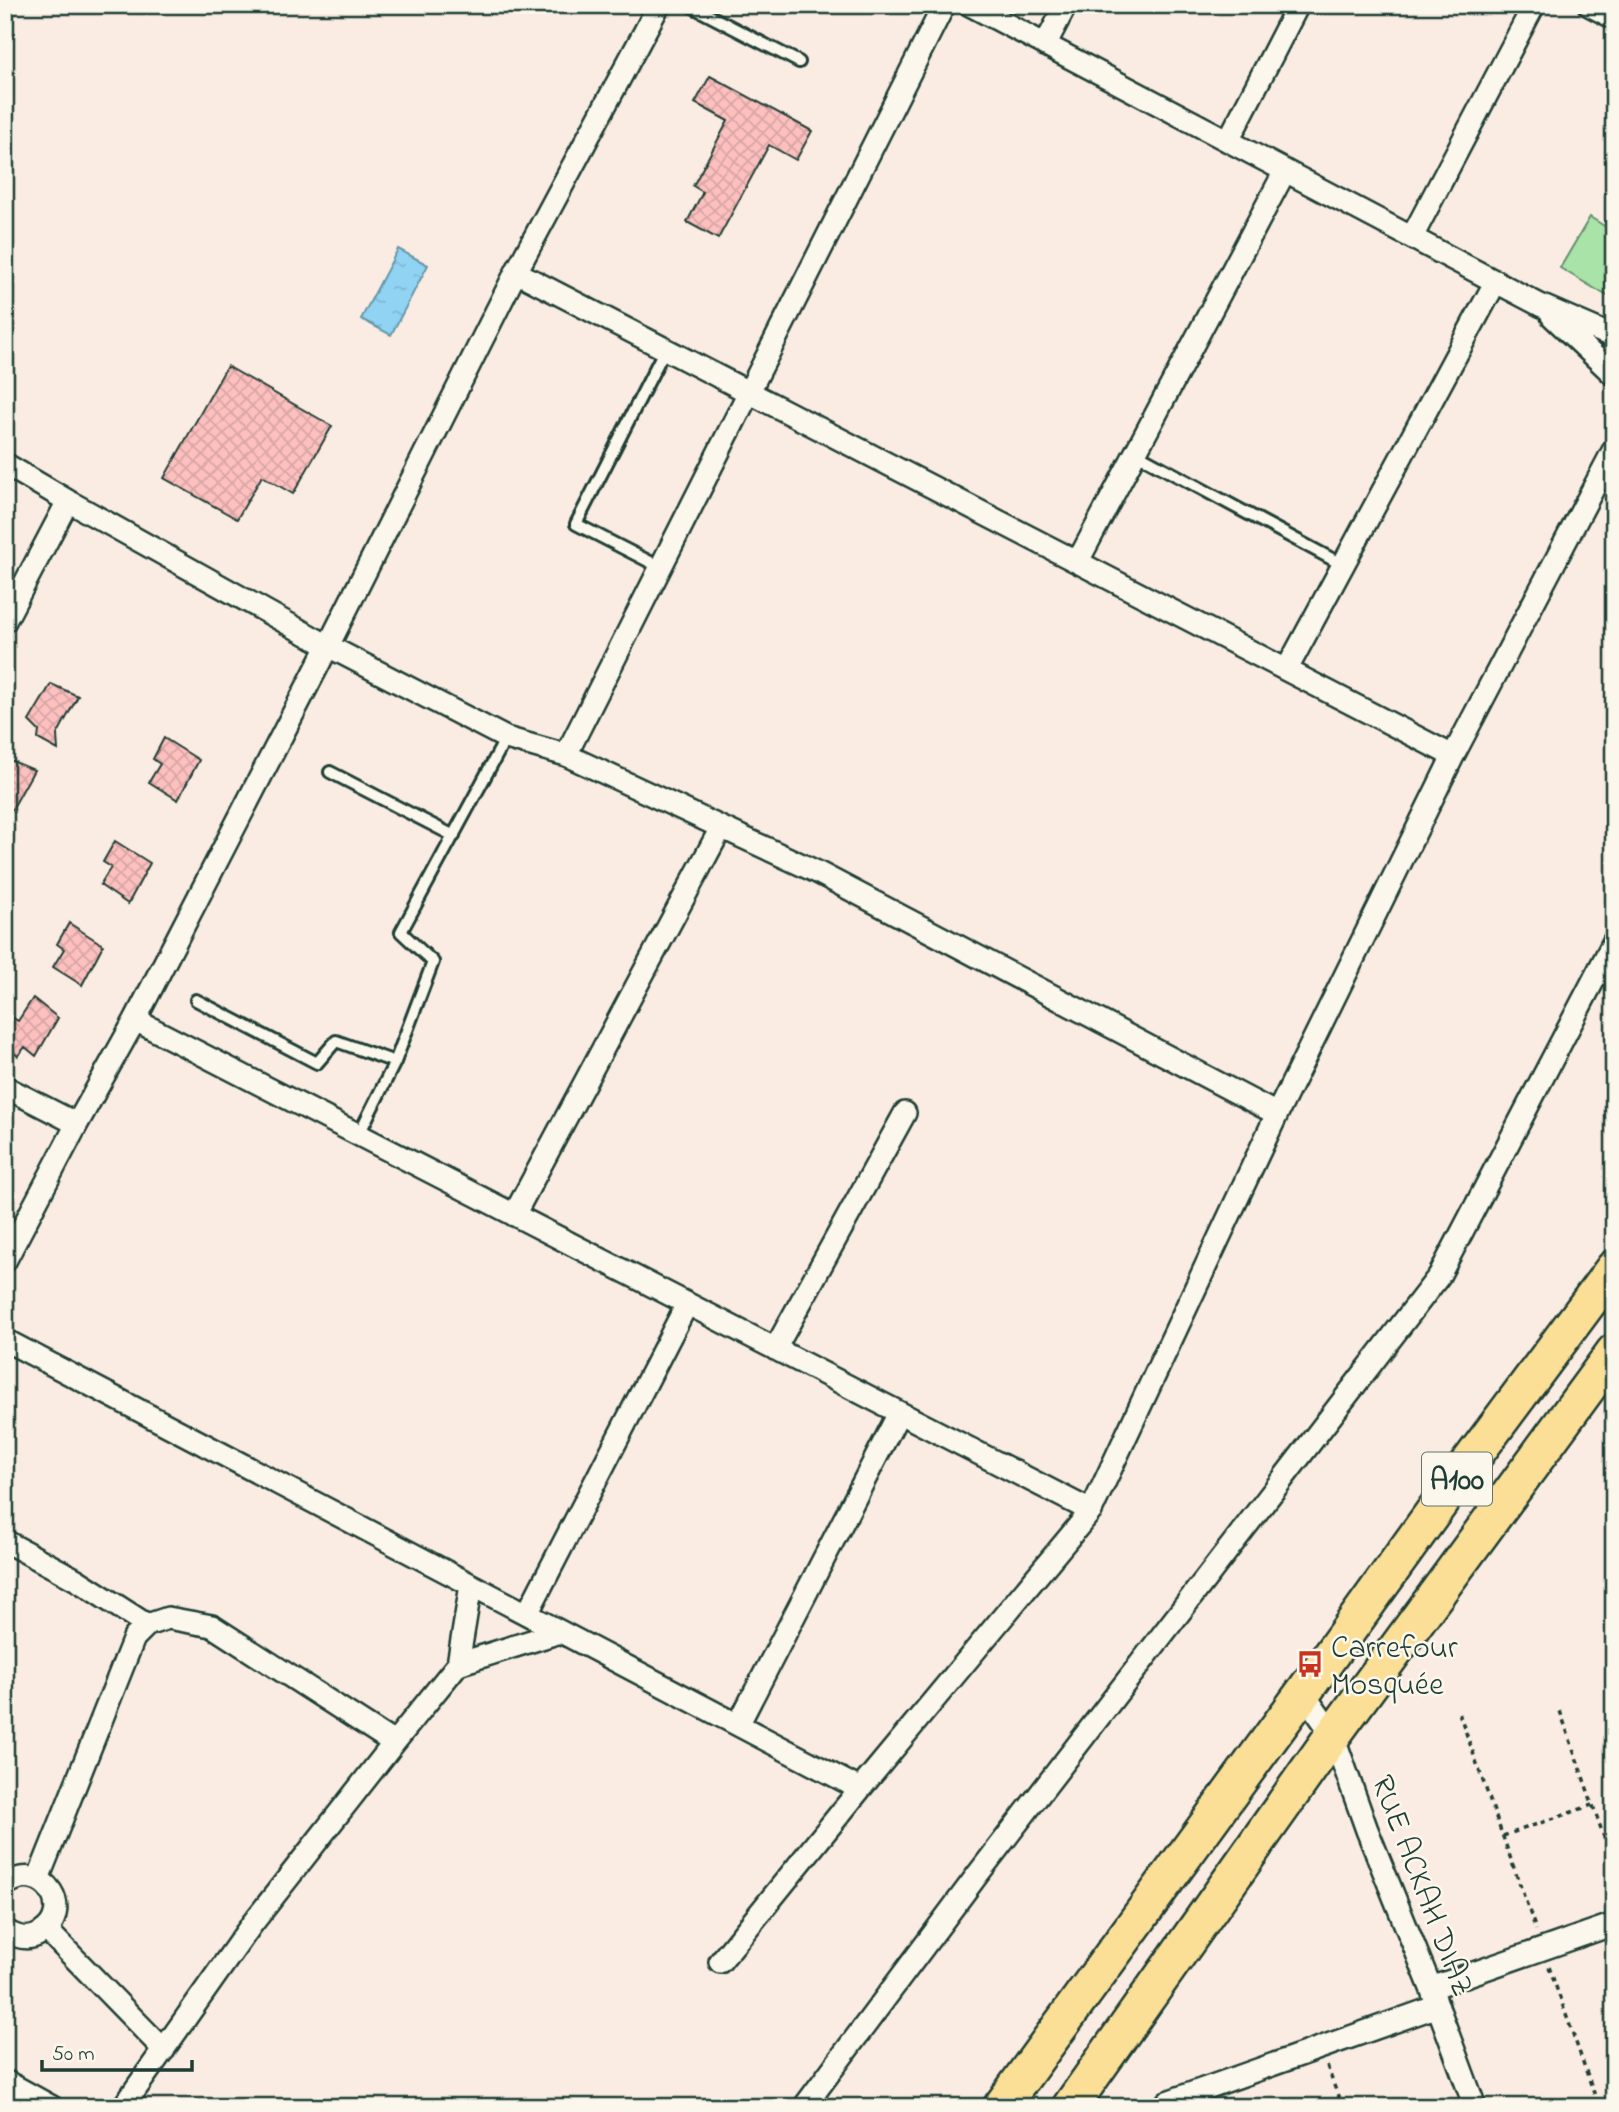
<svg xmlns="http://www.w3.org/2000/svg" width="1619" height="2112" viewBox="0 0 1619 2112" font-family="'Indie Flower',sans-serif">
<defs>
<pattern id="water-ripples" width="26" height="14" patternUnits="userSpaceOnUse" patternTransform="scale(1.75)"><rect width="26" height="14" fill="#91d3f3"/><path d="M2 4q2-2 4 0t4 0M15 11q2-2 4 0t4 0" fill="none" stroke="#7db6d1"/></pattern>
<pattern id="building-cross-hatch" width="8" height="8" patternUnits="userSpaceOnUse" patternTransform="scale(1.75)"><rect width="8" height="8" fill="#fdc0bf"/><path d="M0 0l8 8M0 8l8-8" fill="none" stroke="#d8a6a5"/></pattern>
</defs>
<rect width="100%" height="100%" fill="#fbece3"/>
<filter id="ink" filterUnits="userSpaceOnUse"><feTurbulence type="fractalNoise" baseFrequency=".0143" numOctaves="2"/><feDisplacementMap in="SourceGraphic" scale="14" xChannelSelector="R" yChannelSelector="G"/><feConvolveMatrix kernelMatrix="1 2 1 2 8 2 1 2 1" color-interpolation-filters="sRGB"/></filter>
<g filter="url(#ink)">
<path fill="#a9e3a8" stroke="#64906e" stroke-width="2" d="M1590,217L1614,232V300L1560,268Z"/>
<path fill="url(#water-ripples)" stroke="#6397a7" stroke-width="2" d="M398,249L428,265L391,335L361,319Z"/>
<path fill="url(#building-cross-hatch)" stroke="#1f3d34" stroke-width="2" d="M710,76L812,131L796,160L769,145L718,239L687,222L703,192L693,186L728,121L695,103Z
M227,366L332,426L293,494L262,476L237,519L164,478Z
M51,684L78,696L57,735L58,750L38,739L39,731L29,721Z
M164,738L199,760L178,800L149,782L160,764L153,759Z
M5,758L34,770L5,822Z
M115,841L150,863L128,904L100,885L111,867L103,862Z
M69,923L103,945L82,985L53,967L64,949L57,944Z
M33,998L58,1018L36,1056L25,1047L18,1056L5,1046V1027L10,1016L18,1021Z"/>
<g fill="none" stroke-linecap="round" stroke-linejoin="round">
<defs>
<path id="service" d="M689,5L799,62
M1135,453L1343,565
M660,567L576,524L665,349
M330,772L454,836
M196,1000L317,1063L336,1041L395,1062
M359,1134L395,1062L433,962L401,932L506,738"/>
<path id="minor" d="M970,5L1540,305L1614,337
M1589,5L1614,18
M1045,45L1066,5
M1228,141L1298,5
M1412,237L1534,5
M516,272L1453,756
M1552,316L1614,375
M5,464L68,501L328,646L506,738L566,755L817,872L1277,1114
M1078,561L1285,171
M5,621L68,501
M1287,669L1496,281
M566,755L944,5
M135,1020L1091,1511
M5,1087L77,1124
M514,1215L721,828
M5,1261L77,1124L135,1020L328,646L516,272L659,5
M5,1340L860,1789
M775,1349L905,1113
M5,1541L77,1580L147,1625
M527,1614L687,1304
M458,1664L560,1632
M1303,1693L1333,1735L1367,1830L1431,1988L1475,2107
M738,1725L899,1413
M38,1879L134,1638L147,1625L168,1618L212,1626L394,1743
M5,1885C45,1858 75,1912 41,1933C29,1941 17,1938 5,1930
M47,1930L164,2050
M720,1962L860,1789L1091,1511L1277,1114L1453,756L1614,449
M1431,1988L1614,1924
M5,2081L52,2107
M1167,2102L1438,2006
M123,2107L252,1924L394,1743L458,1664L471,1585
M804,2107L978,1874L1439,1276L1614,941"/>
<path id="trunk" d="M1001,2107L1303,1693L1460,1475L1614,1268
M1070,2107L1333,1735L1614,1352"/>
</defs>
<use href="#service" stroke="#1f3d34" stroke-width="16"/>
<use href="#minor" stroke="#1f3d34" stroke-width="26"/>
<use href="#trunk" stroke="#1f3d34" stroke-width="40"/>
<path stroke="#1f3d34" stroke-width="3.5" stroke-dasharray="5 5" stroke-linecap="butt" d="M1560,1711L1614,1866
M1459,1713L1536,1930
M1503,1836L1592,1805
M1549,1967L1599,2107
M1327,2066L1342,2107"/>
<use href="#service" stroke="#fbf7ec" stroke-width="10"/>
<use href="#minor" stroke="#fbf7ec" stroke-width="21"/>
<use href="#trunk" stroke="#fbdf96" stroke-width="35"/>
</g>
</g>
<defs>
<symbol id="bus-bare" viewBox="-9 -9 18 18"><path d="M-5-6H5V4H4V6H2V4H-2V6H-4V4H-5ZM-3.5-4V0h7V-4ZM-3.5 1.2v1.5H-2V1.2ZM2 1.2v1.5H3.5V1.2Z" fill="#c8321e" stroke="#fbf7ec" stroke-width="2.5" paint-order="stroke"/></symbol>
</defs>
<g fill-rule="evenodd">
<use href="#bus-bare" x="1291" y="1645" width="38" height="38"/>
</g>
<g text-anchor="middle" stroke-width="5" stroke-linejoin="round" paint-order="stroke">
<rect fill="#fbf7ec" stroke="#61756b" stroke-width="2" x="1422" y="1452.5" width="70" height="53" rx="5"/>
<g font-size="30" font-weight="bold" fill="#1f3d34">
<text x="1457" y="1489">A100</text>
</g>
<g font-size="32" fill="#1f3d34" stroke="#fbf7ec" text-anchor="start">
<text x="1331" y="1657">Carrefour<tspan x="1331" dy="37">Mosquée</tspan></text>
</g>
<g font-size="32" fill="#1f3d34" stroke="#fbf7ec">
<text transform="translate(1424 1885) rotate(69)" y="11">RUE ACKAH DIAZ</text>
</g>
</g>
<rect width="1619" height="2112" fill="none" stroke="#fbf7ec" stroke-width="28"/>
<rect x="14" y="14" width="1591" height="2084" fill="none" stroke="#1f3d34" stroke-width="2.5" filter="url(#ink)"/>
<path d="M42 2060v10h150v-10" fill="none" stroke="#1f3d34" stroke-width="3.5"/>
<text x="52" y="2060" font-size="21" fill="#1f3d34" stroke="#fbf7ec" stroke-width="5" paint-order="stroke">50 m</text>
</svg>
